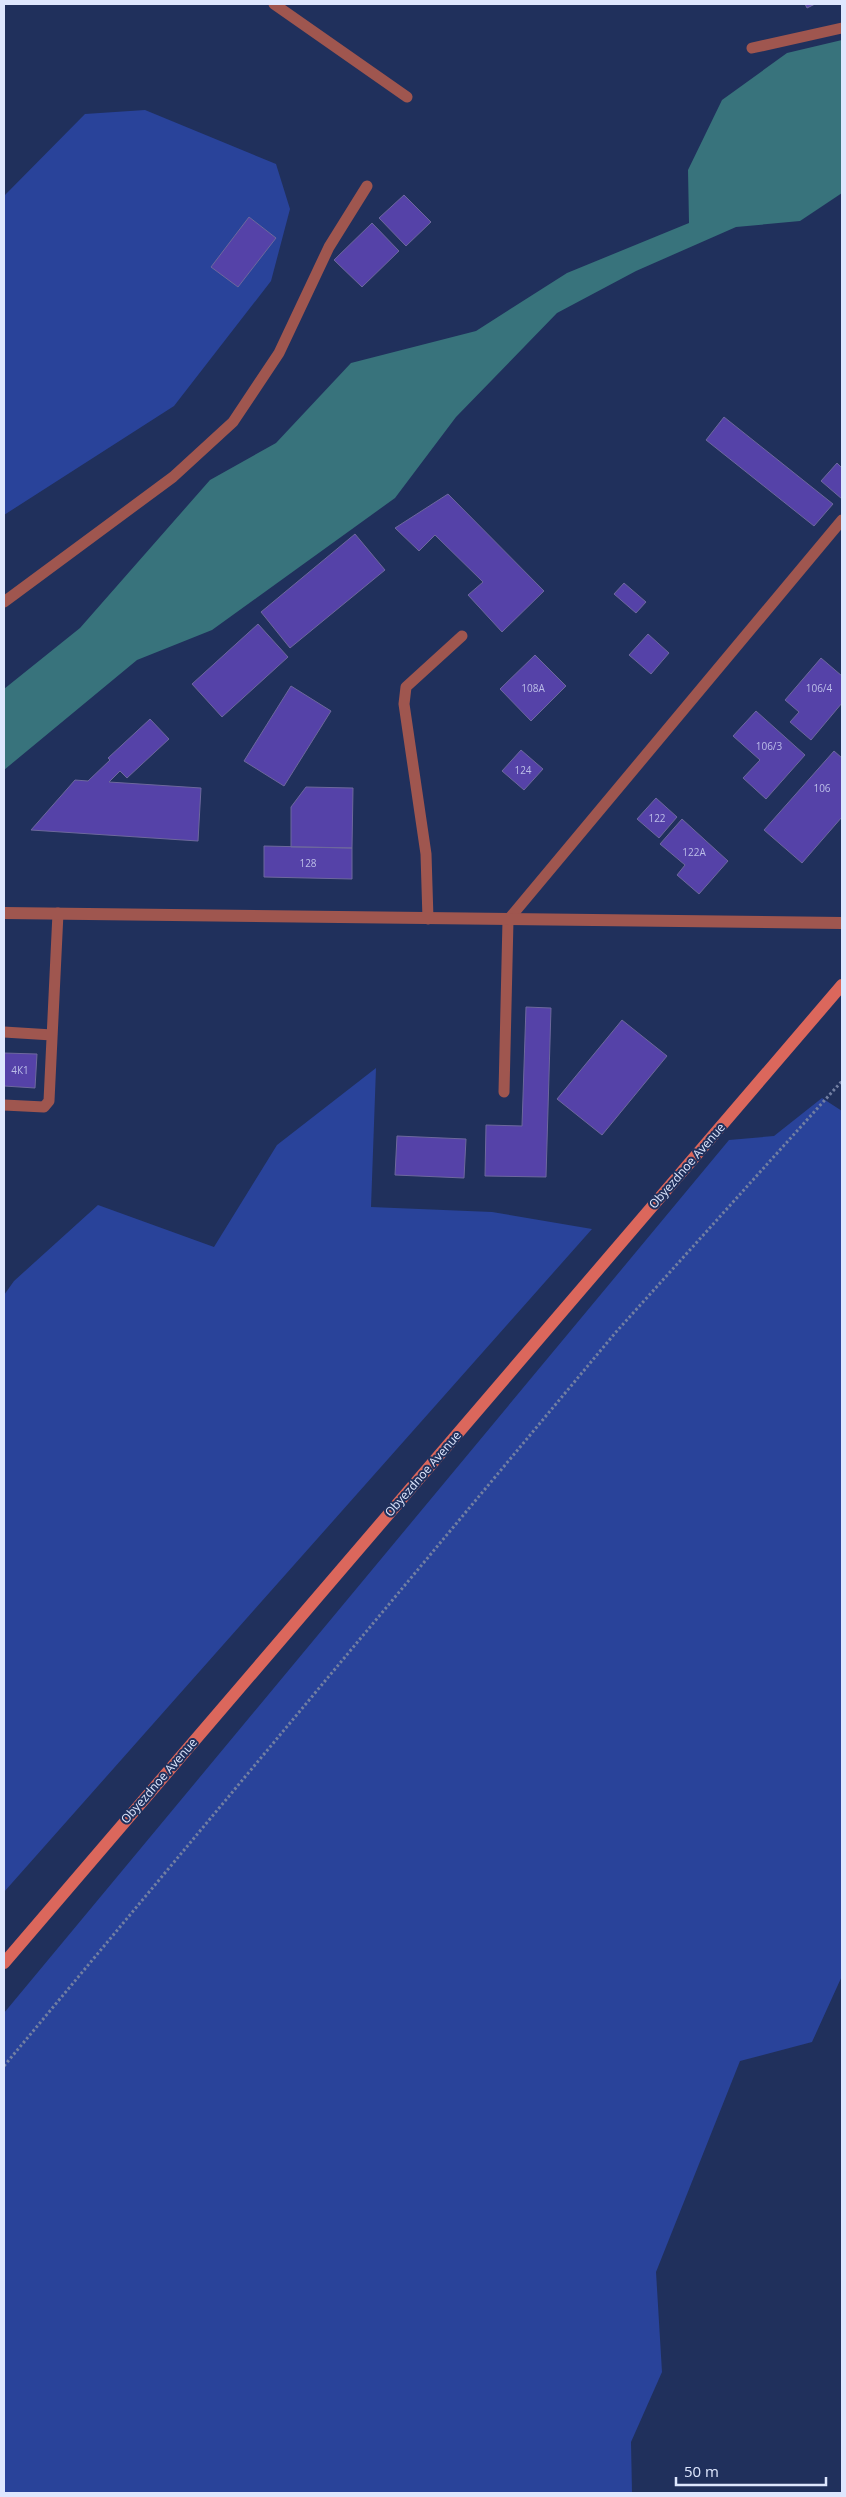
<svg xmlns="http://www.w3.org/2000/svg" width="846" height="2497" viewBox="0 0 846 2497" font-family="'Open Sans',sans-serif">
<rect width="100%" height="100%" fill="#20305c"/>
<path fill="#29439a" d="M145,110L276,164L290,209L271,281L174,406L4,515V196L85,114Z
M376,1068L371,1207L492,1212L592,1229L4,1892V1295L14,1281L98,1205L214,1247L277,1145Z
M822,1098L842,1111V1976L812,2042L740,2061L656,2272L662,2372L631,2442L632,2493H4V2013L729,1140L774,1136Z"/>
<path fill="#38737c" d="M842,40V193L800,221L736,227L636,271L557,313L456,417L395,498L212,630L137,660L4,770V689L80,628L210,480L276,443L351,363L476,331L567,273L689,223L688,170L722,100L787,53Z"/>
<path fill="#5542a8" stroke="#6d689d" d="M805,4H815L807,8Z
M404,195L431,222L406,246L379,218Z
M249,217L276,238L238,287L211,267Z
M372,223L399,251L362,287L334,260Z
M724,417L833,504L814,526L706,440Z
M837,463L842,468V499L821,481Z
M448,494L544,591L502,632L468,595L483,582L435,535L419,551L395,528Z
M355,534L385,570L290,648L261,612Z
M624,583L646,602L636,613L614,594Z
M258,624L288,657L222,717L192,684Z
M648,634L669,653L651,674L629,655Z
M535,655L566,686L531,721L500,689Z
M821,658L842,676V703L811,740L790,722L799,712L785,700Z
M291,686L331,711L284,786L244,761Z
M756,711L805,755L766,799L743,778L760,760L733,736Z
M150,719L169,739L127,778L120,771L109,782L201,788L198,841L31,830L75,780L88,781L110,760L108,758Z
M521,750L543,769L524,790L502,771Z
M834,751L842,758V817L802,863L764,830Z
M306,787L353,788L352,848L291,847V807Z
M656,798L677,817L659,838L637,819Z
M682,819L728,861L699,894L677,875L685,865L660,844Z
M264,846L352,848V879L264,877Z
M526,1007L551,1008L546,1177L485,1176L486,1125L522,1126Z
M622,1020L667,1056L602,1135L557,1099Z
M4,1053L37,1054L35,1088L4,1086Z
M397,1136L466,1139L464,1178L395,1175Z"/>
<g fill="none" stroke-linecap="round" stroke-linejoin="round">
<path stroke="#727fa2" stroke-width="3" stroke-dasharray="2.5 2.5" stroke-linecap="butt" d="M4,2066L616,1332L842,1081"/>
<path stroke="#9f564f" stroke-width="11" d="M274,4L407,97
M752,48L842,28
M4,602L173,477L233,422L279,353L329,247L367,186
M428,919L426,854L404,704L406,687L462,636
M4,1032L52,1035
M504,1092L508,920L842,520
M4,1105L44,1107L49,1101L58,913"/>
<path stroke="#9f564f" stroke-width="12" d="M4,913L842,923"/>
<path stroke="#db675c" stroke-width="12" d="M4,1963L842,985"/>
</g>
<g text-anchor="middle" stroke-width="4" stroke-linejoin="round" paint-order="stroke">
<g font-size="10" fill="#bcbee8">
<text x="533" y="692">108А</text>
<text x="819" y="692">106/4</text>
<text x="769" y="750">106/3</text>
<text x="523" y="774">124</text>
<text x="822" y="792">106</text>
<text x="657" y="822">122</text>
<text x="694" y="856">122А</text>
<text x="308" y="867">128</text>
<text x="20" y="1074">4К1</text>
</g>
<g font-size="12" fill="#dee7fe" stroke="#20305c">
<text transform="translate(687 1166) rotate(-49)" y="4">Obyezdnoe Avenue</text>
<text transform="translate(423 1474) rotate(-49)" y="4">Obyezdnoe Avenue</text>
<text transform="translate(159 1781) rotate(-49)" y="4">Obyezdnoe Avenue</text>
</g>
</g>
<rect width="846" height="2497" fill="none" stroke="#dee7fe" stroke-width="10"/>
<path d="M676 2477v8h150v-8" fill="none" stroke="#dee7fe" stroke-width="2.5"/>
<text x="684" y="2477" font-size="15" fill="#dee7fe" stroke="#20305c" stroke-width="4" paint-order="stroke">50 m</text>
</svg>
